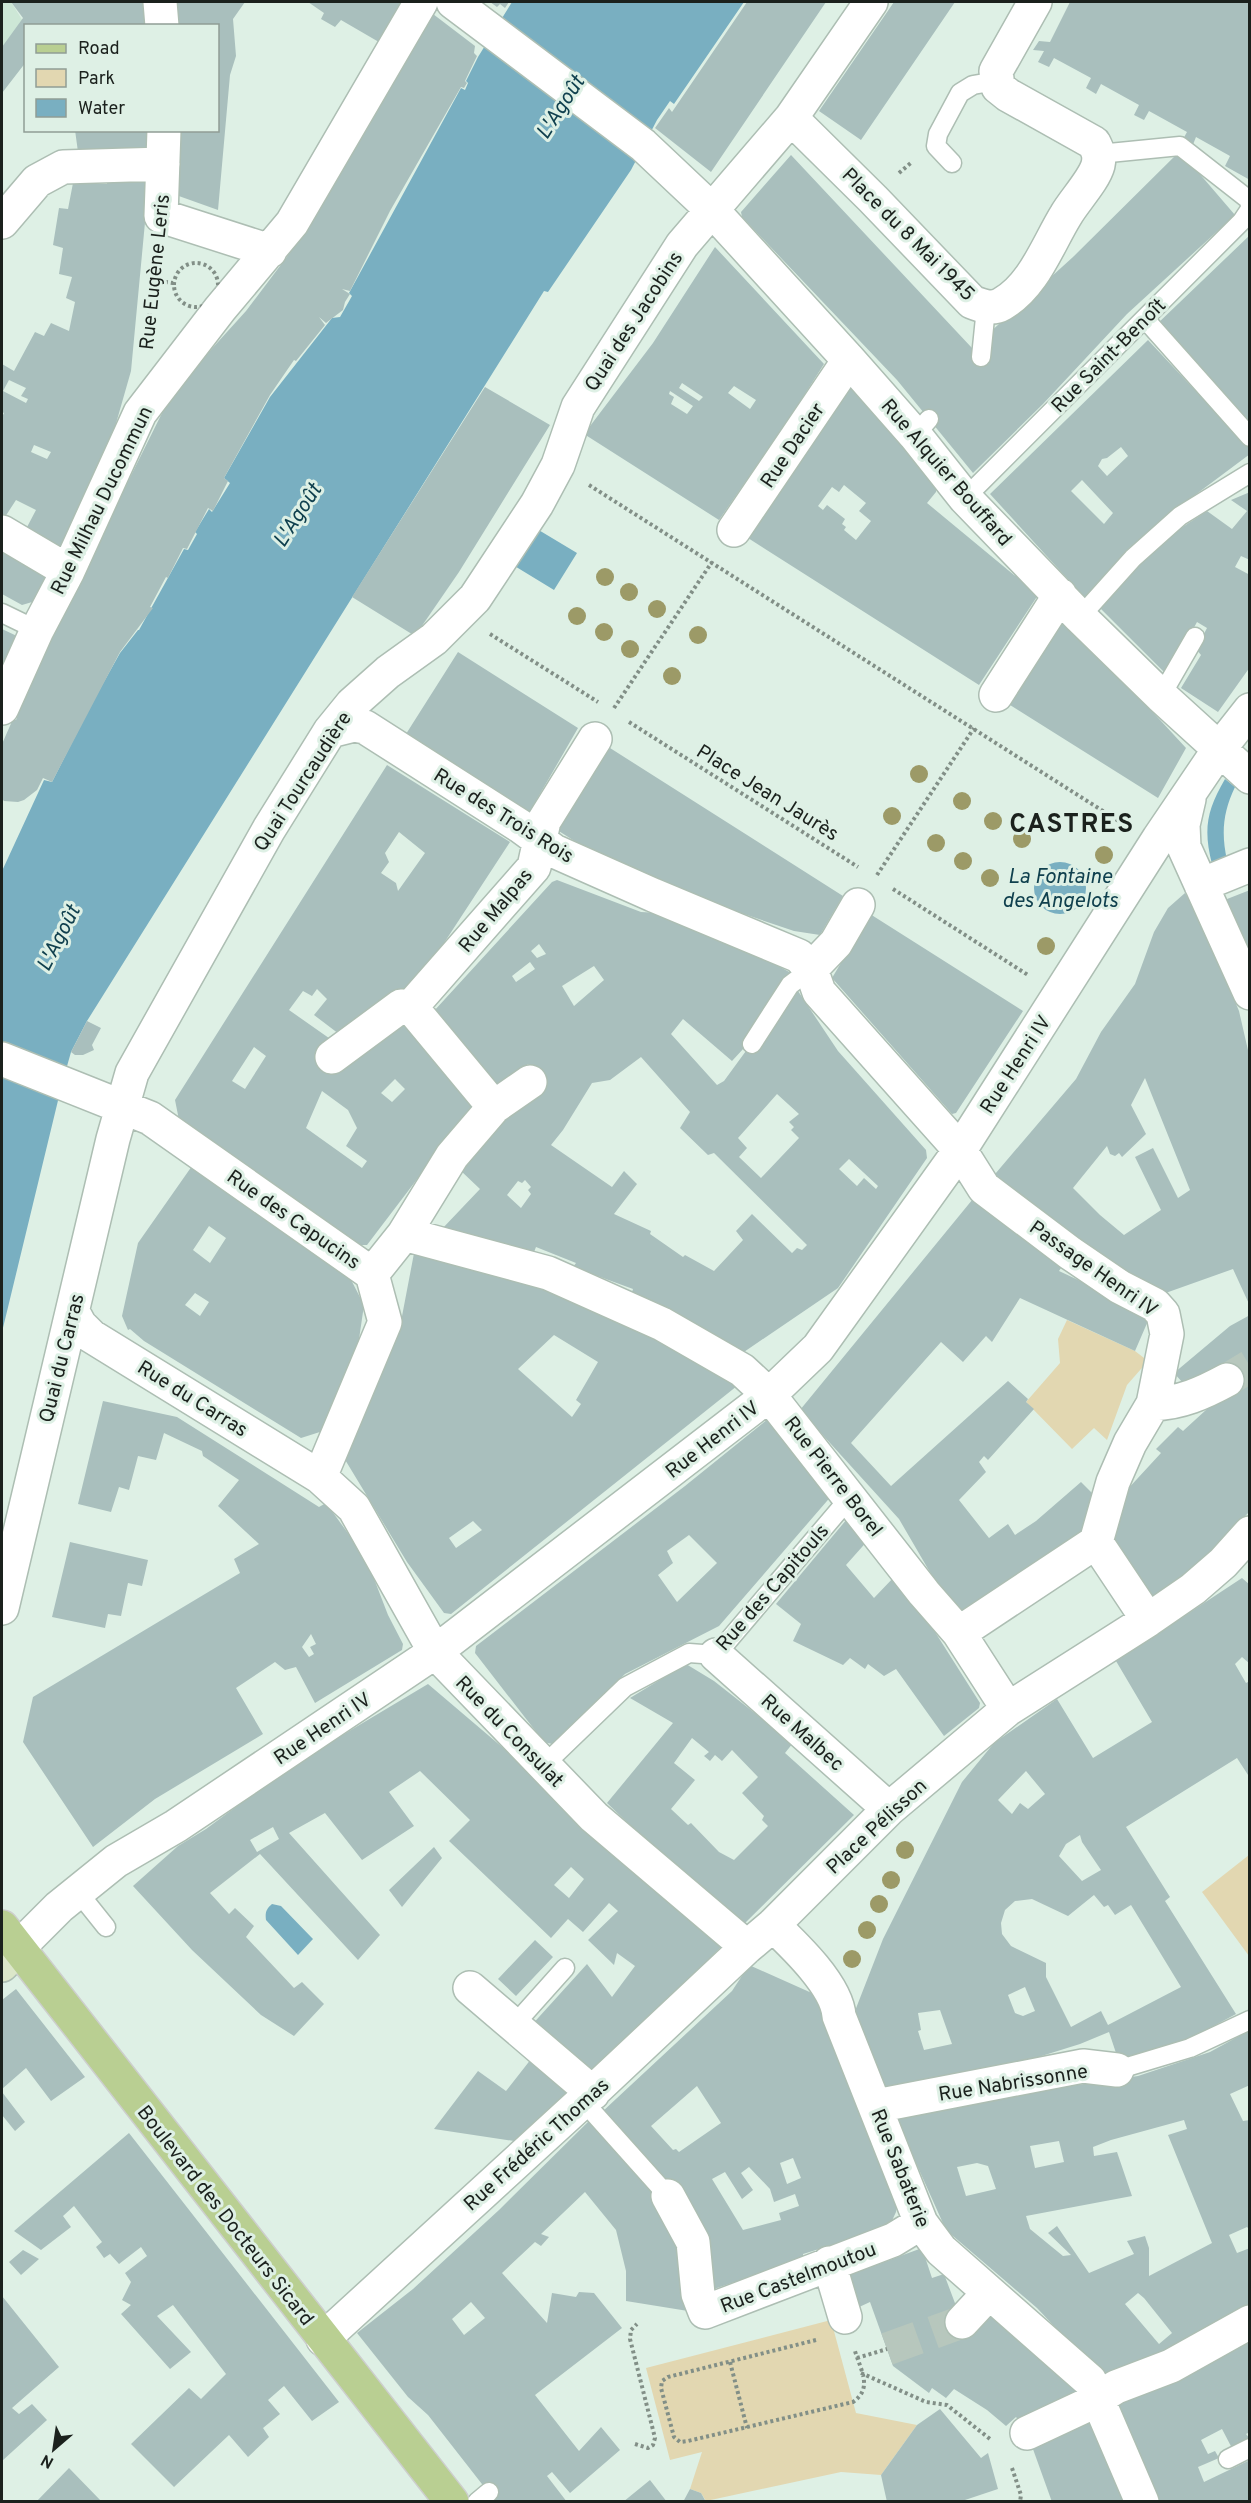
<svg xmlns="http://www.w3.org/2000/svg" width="1251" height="2503" viewBox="0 0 1251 2503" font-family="Overpass,sans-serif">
<rect width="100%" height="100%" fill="#def0e5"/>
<path fill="#cde7d6" d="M2,2H11L26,26L25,62L2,93Z"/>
<path fill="#e2d7b1" d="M1067,1320L1135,1351L1148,1361L1127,1385L1107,1440L1094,1428L1072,1449L1026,1402L1060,1363L1058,1339Z
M1249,1855V1956L1202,1892Z
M831,2320L856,2413L917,2425L881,2475L841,2472L706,2501L701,2493L690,2489L702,2452L670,2460L646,2368Z"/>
<path fill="#79afc1" d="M512,2H744L674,104L670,101L657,120L631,170L548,292L544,291L87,1021L71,1052L62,1084L2,1332V871L44,780L52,782L91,705L120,653L138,630H139L184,549L188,550L197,534L195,532L209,509L212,512L230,483L224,478L270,397L332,318L340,317L352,296L349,293L461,88L465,90L468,83L466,81L478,57Z
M537,529L577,553L554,590L513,565Z
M1225,779L1235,787C1223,812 1221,833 1227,860L1212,864C1203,829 1207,810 1225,779Z
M1034 888a26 26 0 1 1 52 0a26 26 0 1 1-52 0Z
M272,1904L281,1906L313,1939L298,1955L266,1920C265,1913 266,1909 272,1904Z"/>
<path fill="#a9bfbd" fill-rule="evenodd" d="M11,2H143L145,26H26V62L2,93V47L23,18Z
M176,2H245L233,19L236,56L230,75L218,210L176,195L178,130H218V26H177Z
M308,2H405L384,45L341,20L335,27L321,19L324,13Z
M490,2H509L505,8L500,4L497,7Z
M747,2H826L711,172L655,128L669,108L672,112Z
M894,2H955L861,140L819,111Z
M1070,2H1250V180L1225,166L1230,156L1196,137L1192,147L1182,141L1187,132L1149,111L1144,120L1134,115L1139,105L1101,84L1096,94L1086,88L1091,78L1054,58L1049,67L1038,62L1044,51L1033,50L1039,41L1050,42Z
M433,14L475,46L474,53L477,56L465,81L467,83L464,88L461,87L390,211L350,291L342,289L350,294L345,302L343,310L326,323L319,317L325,325L296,361L294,360L270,395L224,478L228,481L213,511L208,508L187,549L183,548L168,578L166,577L150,607L153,608L120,652L52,782L43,778L37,790L24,800L18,802L4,801L2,799V744L13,719L16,720L31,677L167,403L188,375L246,311L289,254L367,129L391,87L407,53Z
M75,130H151V154L78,152Z
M1180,151L1235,215L1127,314L1043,404L973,473L897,380L742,217L741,212L791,155L987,364L988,334L1073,257Z
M107,178L149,180L131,371L115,427L64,551L26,529L36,510L16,500L5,517L2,515V417L4,413L2,412V364L14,371L35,332L44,336L51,323L69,331L75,302L66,298L72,277L59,274L63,248L53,245L59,208L68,209L73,183L107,184ZM9,380L26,388L21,396L28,399L26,403L3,391ZM34,445L51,452L47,459L31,452Z
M1250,235V423L1155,326Z
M715,247L824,364L789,419L719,520L584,434L653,343ZM682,383L703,397L699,401L679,388ZM734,386L756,400L750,409L728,393ZM670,391L693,406L687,414L671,404L674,397L669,394Z
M1148,340L1250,449V454L1175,510L1127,550L1086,599L990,494ZM1121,447L1128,456L1107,476L1098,466L1102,459L1107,458ZM1082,480L1113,513L1104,524L1071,491Z
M850,385L936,486V492L927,503L1014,575L1042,589L979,685L748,538ZM844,485L866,503L859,511L871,521L856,540L844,530L846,527L842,524L845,519L827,505L823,510L818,506L832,487L839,492Z
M485,387L550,425L459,572L415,636L352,597Z
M1250,492V560L1241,556L1235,567L1250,575V667L1218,712L1181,688L1201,655L1196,649L1207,628L1197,622L1168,676L1100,608L1135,569L1175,532L1207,511L1232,529L1247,511L1231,500Z
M2,548L50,577L39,600L22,605L2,594Z
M1065,617L1186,748L1158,798L1010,705Z
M2,629L19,637L2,676Z
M458,652L578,728L529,813L406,734Z
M610,748L843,896L820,935L794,931L655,884L606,861L554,828Z
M387,765L510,842L444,943L415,981L343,1037L314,1015L327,999L317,989L312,996L303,991L289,1010L336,1043L404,1019L475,1103L367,1245H361L179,1120L175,1100ZM399,832L425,853L398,891L396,883L381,873L389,862L385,853ZM254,1047L266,1056L245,1089L232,1081ZM395,1079L405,1089L392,1102L381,1093ZM322,1091L348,1110L357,1128L346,1146L367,1161L362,1168L306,1128Z
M557,880L641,912L660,913L723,935L791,973L744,1048L732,1061L683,1019L671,1034L717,1085L724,1081L794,985L838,1051L926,1150L927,1158L838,1288L741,1354L632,1292L633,1289L573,1267L576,1263L536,1247L534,1252L441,1230L480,1189L460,1170L484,1140L523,1101L546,1087L528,1064L503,1092L434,1011L552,882ZM539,944L546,954L537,958L531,951ZM530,962L535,969L516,982L512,976ZM594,966L604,980L574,1006L562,986ZM641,1057L690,1112L680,1128L708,1155L714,1153L807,1245L802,1250L797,1248L792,1253L752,1214L736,1231L743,1240L714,1271L685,1255L683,1257L650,1234L651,1231L614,1214L637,1184L624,1171L612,1187L551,1145L563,1130L592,1083L610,1080ZM777,1094L799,1114L789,1122L794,1127L791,1130L799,1138L761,1178L739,1157L747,1148L738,1138ZM849,1159L878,1186L876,1189L864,1178L857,1186L839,1169ZM525,1180L531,1187L528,1190L531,1194L521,1208L507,1195L518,1181L522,1183Z
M1250,890V964L1222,901Z
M1185,893L1218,945L1229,987L1239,1011L1250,1059V1306L1233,1269L1160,1295L990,1180L1076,1079L1101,1032L1135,984L1154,932L1168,908ZM1145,1078L1190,1190L1178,1198L1153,1148L1135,1157L1161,1210L1124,1235L1100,1215L1073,1188L1107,1146L1110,1154L1115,1156L1119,1153L1122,1157L1146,1134L1131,1105Z
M870,914L1023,1011L956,1113L952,1114L832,978Z
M87,1021L101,1028L92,1045L94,1050L83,1055H75L71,1052Z
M192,1166L346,1270L364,1305L357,1353L323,1431L301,1438L144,1341L130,1329L128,1330L122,1316L138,1243ZM209,1226L226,1238L210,1263L193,1250ZM195,1293L209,1302L200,1316L185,1305Z
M977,1194L1065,1262L1059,1271L1151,1314L1135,1351L1020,1298L992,1342L986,1336L963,1362L941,1342L851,1443L891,1486L1008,1381L1028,1399L1026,1402L1034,1409L988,1460L984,1456L979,1462L986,1472L959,1500L989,1538L1008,1524L1015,1535L1036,1521L1081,1482L1098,1499L1087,1536L959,1614L938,1586L899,1519L800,1410Z
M415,1248L534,1285L641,1326L737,1386L451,1614L444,1613L407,1562L344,1458L399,1332ZM554,1335L598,1362L576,1400L581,1404L572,1417L518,1369ZM473,1521L482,1530L456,1548L449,1538Z
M1250,1315V1511L1197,1566L1151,1602L1109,1540L1125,1492L1161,1453L1156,1449L1178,1427L1183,1431L1230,1388L1191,1392L1174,1373L1230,1326Z
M103,1401L177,1417L319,1507L326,1503L366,1558L388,1615L403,1644L402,1650L315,1703L296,1667L285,1670L275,1662L236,1688L263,1734L155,1799L93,1847L23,1742L33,1697L240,1573L234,1559L259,1544L218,1506L239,1480L203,1456L202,1451L164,1433L156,1460L138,1456L129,1490L119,1487L111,1512L78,1504ZM311,1634L316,1644L310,1647L314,1654L309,1657L302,1647Z
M768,1419L833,1494L719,1626L625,1674L552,1744L544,1742L475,1653L476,1646L685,1486ZM689,1535L717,1563L677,1602L658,1575L673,1563L667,1551Z
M847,1519L870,1538L846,1565L874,1598L895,1576L923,1613L980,1703L979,1708L944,1736L896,1669L884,1676L868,1664L865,1669L850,1658L843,1665L793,1641L801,1624L776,1604Z
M70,1542L148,1560L142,1586L128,1583L121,1616L108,1614L105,1628L52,1617Z
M1242,1578L1250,1585V1664L1242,1657L1235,1664L1246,1683L1250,1681V1778L1237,1758L1126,1827L1170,1897L1165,1901L1236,2014L1186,2041L1119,2062L1109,2032L1080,2044L977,2076L882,2097L853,2016L883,1939L962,1782L994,1743L1057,1699L1093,1758L1152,1722L1116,1661ZM1026,1771L1045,1794L1028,1809L1020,1803L1012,1814L998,1800ZM1080,1835L1082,1842L1101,1870L1082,1881L1059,1856L1066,1844ZM1094,1895L1104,1907L1108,1905L1115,1915L1131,1905L1181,1987L1108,2025L1101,2011L1071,2027L1046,1977V1963L1011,1946L1002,1934L1001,1923L1005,1910L1015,1901L1032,1899L1068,1916ZM1025,1987L1035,2011L1023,2016L1015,2013L1008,1995ZM940,2010L952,2044L924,2050L918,2031L921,2030L918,2013Z
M686,1664L714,1681L793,1743L785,1753L854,1815L743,1925L658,1852L607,1803L673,1723L630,1698ZM692,1738L709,1752L704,1756L710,1761L715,1755L722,1761L732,1750L758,1777L742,1793L764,1816L762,1820L768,1826L734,1860L719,1852L691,1823L688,1825L671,1809L695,1780L674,1763Z
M428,1684L522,1764L724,1944L657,2012L584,2077L529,2028L587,1964L612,1997L635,1966L617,1953L614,1965L588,1940L618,1911L609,1903L583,1932L568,1919L551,1938L449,1841L470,1820L420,1771L389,1792L414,1826L362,1860L325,1813L289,1833L380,1935L358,1960L260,1854L210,1893L229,1914L235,1908L254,1926L246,1937L294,1988L302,1982L324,2004L294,2036L261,2015L192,1950L133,1886L178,1846L206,1829L264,1786L299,1761ZM273,1827L279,1839L257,1852L250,1840ZM571,1867L584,1879L569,1898L554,1885Z
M434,1847L442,1858L402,1907L389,1890Z
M535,1940L553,1957L516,1996L498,1979Z
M749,1965L814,1994L826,2016L897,2206L896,2212L890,2225L881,2230L803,2254L804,2259L708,2291L704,2240L602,2112L732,1991ZM697,2086L721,2123L679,2152L676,2149L673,2150L651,2126ZM793,2158L801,2178L787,2184L780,2163ZM749,2167L770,2189L774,2202L795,2194L799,2206L779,2213L781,2220L743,2230L712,2179L725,2172L742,2199L753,2190L741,2173Z
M16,1989L85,2077L51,2101L26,2068L2,2089V2000Z
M1250,2030V2085L1230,2094L1243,2121L1250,2120V2230L1247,2227L1229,2235L1237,2253L1250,2248V2311L1114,2383L1070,2343L1037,2308L946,2230L895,2116L983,2099L1138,2076L1210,2052ZM1184,2120L1187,2129L1168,2135L1212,2243L1149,2276V2248L1145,2236L1127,2241L1134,2254L1089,2273L1057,2226L1048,2233L1071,2255L1063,2256L1030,2229L1026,2216L1132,2196L1117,2152L1094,2156L1093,2147L1111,2140ZM1059,2141L1064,2162L1035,2168L1030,2146ZM977,2163L988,2166L996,2189L966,2196L957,2167ZM1138,2293L1144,2298L1172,2333L1159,2344L1125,2304Z
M535,2054L573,2087L514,2141L434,2129L478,2071L506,2091Z
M2,2092L25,2122L15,2131L2,2115Z
M593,2117L667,2202L690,2280L688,2311L626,2301V2271L616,2230L585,2192L541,2234L549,2237L541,2246L535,2242L502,2273L547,2323L552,2293L576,2297L579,2292L594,2293L622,2328L535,2395L579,2451L601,2427L620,2450L570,2493L552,2472L547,2476L567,2502H496L428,2415L408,2397L357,2333L413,2289L499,2210ZM471,2302L485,2318L464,2335L452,2319Z
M129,2133L339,2402L312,2421L284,2386L268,2400L280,2414L263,2428L269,2437L248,2457L229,2435L174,2487L131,2444L189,2388L201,2399L226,2374L173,2305L157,2316L191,2352L170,2369L121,2314L131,2305L122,2300L131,2282L125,2273L147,2256L141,2247L119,2264L110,2254L104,2258L96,2247L102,2242L74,2206L63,2216L71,2227L41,2250L14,2231Z
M922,2248L932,2278L944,2274L964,2327L993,2317L1086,2398L1026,2429L1016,2417L1006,2426L987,2410L954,2389L946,2398L932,2388L929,2393L893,2366L870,2302L857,2308L846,2276Z
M23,2250L39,2259L21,2275L9,2262Z
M2,2296L59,2367L12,2408L19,2414L32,2404L47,2420L2,2461Z
M1250,2339V2432L1246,2434L1250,2439L1234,2452L1222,2429L1201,2440L1208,2454L1215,2451L1219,2458L1198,2467L1204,2482L1250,2460V2502H1154L1106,2398Z
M1094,2407L1132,2502H1052L1029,2438Z
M940,2409L981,2458L988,2453L998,2489L959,2502H887L881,2475L917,2425Z
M69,2468L102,2502H36Z
M650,2480L667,2502H623Z
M690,2489L701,2493L706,2502H683Z"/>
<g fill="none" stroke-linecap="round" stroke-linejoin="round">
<path stroke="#b7c7bd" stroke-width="33" stroke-dasharray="33 16" stroke-linecap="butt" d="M1227,1380L1250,1366
M887,2349L962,2322"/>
<defs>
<path id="lane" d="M1099,154L1180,146L1249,200L1250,206
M952,163L936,146L938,134L960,93L973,85L996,81
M1145,319L1250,437
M981,357L986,308
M915,435L929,419
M965,498L1242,221L1250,209
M2,613L37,630
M1080,617L1133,558L1180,516L1250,473
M1161,696L1195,637
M752,1044L790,985L811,969
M543,1766L625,1687L689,1653L716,1655L851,1496
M78,1892L106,1927
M514,2025L565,1968
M1117,2070L1190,2048L1250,2020
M583,2101L668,2196
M1228,2459L1250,2448
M477,2502L489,2492"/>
<path id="street" d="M160,2L162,26
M453,2L643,145L712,210L849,360L915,435L965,498L1080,617L1161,696L1250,777
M791,118L873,199L972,302C982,306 992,310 1002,304C1034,286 1048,244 1066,215C1074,201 1094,180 1098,165C1100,156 1098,151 1094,143L1008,95L998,87L996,71L1035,2
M164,130L161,216L270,251
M2,222L37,181L63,167L163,164
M734,530L849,360
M2,532L68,571
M996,695L1060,595
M2,708L37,630L68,571L140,413L220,309L292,223L421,2
M330,731L354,725L365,727L520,826L554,851L653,895L799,956L811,969L819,992L960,1150L984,1188L1070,1253L1120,1287L1155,1305L1163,1314L1167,1334L1153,1404L1130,1443L1113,1482L1096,1542
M1189,799L1183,825L1184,847L1250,993
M1201,885L1250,865
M811,969L836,943L858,905
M332,1057L401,1006L411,1007
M2,1059L150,1118L372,1274L385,1322L320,1477
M494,1107L530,1082
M404,1234L548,1273L662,1324L742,1370L769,1395L924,1593L959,1633L1008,1709
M372,1274L404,1234L452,1156L494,1107L411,1007L534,867L544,821L595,739
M73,1312L80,1325L91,1336L320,1477L354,1508L435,1652L594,1817L747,1947
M1153,1404C1181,1403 1203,1393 1227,1380
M1096,1542L1148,1620
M2,1608L113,1139L132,1073L269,829L330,731L352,704L388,672L434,639L475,598L537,504L558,465L578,407L682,245L791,118L871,2
M959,1633L1096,1542
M716,1655L889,1809
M773,1925C795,1946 837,1986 839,2016L921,2223L941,2250L1090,2381L1142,2502
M18,1948L59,1907L116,1861L176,1826L435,1652L769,1395L818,1348L960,1150L1159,838L1220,748L1250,710
M470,1988L593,2093
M876,2106L1083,2066L1117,2070
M668,2196L693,2242L698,2294L705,2312L893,2240L921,2223
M829,2263L845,2317
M962,2322L989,2293
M323,2339L583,2101L747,1947L773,1925L889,1809L1008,1709L1148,1620L1193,1589L1223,1563L1250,1533
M1027,2433L1089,2404L1116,2387L1171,2366L1250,2322"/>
<path id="secondary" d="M2,1965L18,1948"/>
<path id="primary" d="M2,1927L452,2502"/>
</defs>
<use href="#lane" stroke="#adbeb3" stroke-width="21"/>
<use href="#street" stroke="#adbeb3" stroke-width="36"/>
<use href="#secondary" stroke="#adbeb3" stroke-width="36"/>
<use href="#primary" stroke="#cdcecd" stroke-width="36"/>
<path stroke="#828f87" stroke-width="4" stroke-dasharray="3 3" stroke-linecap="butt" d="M899,173L912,162
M174 285a22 22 0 1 1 44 0a22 22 0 1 1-44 0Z
M153,280L173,283
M147,340L156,252
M589,485L1125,825
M490,634L598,702
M614,708L712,562
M629,722L858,867
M877,875L974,728
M893,889L1028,975
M816,2340L668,2377L662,2381L661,2388L674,2437L680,2442L688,2441L853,2402C873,2388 861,2371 855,2351
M857,2358L887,2349
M730,2362L747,2428
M861,2373L926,2402L947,2405L990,2439
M635,2444L648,2448L653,2445L655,2438L630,2339L631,2330L637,2324
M1012,2468L1021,2495L1020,2502"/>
<use href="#lane" stroke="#fff" stroke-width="18"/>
<use href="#street" stroke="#fff" stroke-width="33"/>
<use href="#secondary" stroke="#dce7c9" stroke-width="33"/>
<use href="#primary" stroke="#b9cf92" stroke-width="33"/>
</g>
<g fill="#9c9a67">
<circle cx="605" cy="577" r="9"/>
<circle cx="629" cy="592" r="9"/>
<circle cx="657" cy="609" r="9"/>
<circle cx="577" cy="616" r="9"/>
<circle cx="604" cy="632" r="9"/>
<circle cx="698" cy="635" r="9"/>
<circle cx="630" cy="649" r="9"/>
<circle cx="672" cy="676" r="9"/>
<circle cx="919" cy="774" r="9"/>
<circle cx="962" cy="801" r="9"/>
<circle cx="892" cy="816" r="9"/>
<circle cx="993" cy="821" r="9"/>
<circle cx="1022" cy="839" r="9"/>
<circle cx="936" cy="843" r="9"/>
<circle cx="1104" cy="855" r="9"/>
<circle cx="963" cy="861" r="9"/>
<circle cx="990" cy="878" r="9"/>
<circle cx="1046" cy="946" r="9"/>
<circle cx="905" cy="1850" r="9"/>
<circle cx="891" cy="1880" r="9"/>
<circle cx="879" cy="1904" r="9"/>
<circle cx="867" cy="1930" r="9"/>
<circle cx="852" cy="1959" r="9"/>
</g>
<g text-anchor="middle" stroke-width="6" stroke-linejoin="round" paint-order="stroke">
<g font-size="20" fill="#1b211d" stroke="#def0e5">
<text transform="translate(909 234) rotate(45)" y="7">Place du 8 Mai 1945</text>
<text transform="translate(154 272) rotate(-84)" y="7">Rue Eugène Leris</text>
<text transform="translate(633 321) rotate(-57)" y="7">Quai des Jacobins</text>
<text transform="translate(1108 355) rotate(-45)" y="7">Rue Saint-Benoît</text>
<text transform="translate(792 445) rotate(-56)" y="7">Rue Dacier</text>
<text transform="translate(947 472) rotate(49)" y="7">Rue Alquier Bouffard</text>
<text transform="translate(101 500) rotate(-64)" y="7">Rue Milhau Ducommun</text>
<text transform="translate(302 781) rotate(-57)" y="7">Quai Tourcaudière</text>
<text transform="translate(768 792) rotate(32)" y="7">Place Jean Jaurès</text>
<text transform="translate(504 815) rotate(32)" y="7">Rue des Trois Rois</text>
<text transform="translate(495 910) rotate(-50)" y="7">Rue Malpas</text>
<text transform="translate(1015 1064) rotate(-57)" y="7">Rue Henri IV</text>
<text transform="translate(294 1219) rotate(35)" y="7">Rue des Capucins</text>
<text transform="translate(1094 1268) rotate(35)" y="7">Passage Henri IV</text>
<text transform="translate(61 1358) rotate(-76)" y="7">Quai du Carras</text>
<text transform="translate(193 1398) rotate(32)" y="7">Rue du Carras</text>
<text transform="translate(712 1439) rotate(-38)" y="7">Rue Henri IV</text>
<text transform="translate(834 1476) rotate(52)" y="7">Rue Pierre Borel</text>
<text transform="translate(772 1587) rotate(-49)" y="7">Rue des Capitouls</text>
<text transform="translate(322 1728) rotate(-34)" y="7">Rue Henri IV</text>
<text transform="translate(510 1731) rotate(46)" y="7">Rue du Consulat</text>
<text transform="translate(803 1732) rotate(42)" y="7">Rue Malbec</text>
<text transform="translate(876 1826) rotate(-43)" y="7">Place Pélisson</text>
<text transform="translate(1013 2082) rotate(-9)" y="7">Rue Nabrissonne</text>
<text transform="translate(536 2144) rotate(-42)" y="7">Rue Frédéric Thomas</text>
<text transform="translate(901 2168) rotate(68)" y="7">Rue Sabaterie</text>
<text transform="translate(226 2215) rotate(52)" y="7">Boulevard des Docteurs Sicard</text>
<text transform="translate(798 2277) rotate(-21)" y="7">Rue Castelmoutou</text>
</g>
<g font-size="21" font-style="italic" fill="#10404e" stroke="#def0e5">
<text transform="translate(560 107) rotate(-57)" y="7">L'Agoût</text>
<text transform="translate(297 515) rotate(-57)" y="7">L'Agoût</text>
<text x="1060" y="883">La Fontaine<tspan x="1060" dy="24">des Angelots</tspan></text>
<text transform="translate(58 938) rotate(-63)" y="7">L'Agoût</text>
</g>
<g font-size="26" font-weight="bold" letter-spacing="1.5" fill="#1b211d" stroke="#def0e5">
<text x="1072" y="832">CASTRES</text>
</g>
</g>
<rect width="1251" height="2503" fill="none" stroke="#1b211d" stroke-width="6"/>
<rect x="24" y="24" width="195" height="108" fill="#def0e5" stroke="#909d95" stroke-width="1.5"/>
<rect x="36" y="44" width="30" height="9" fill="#b9cf92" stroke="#909d95" stroke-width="1.5"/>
<text x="78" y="54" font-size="18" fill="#1b211d">Road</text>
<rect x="36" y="69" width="30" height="18" fill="#e2d7b1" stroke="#909d95" stroke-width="1.5"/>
<text x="78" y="84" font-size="18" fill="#1b211d">Park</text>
<rect x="36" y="99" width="30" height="18" fill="#79afc1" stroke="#909d95" stroke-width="1.5"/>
<text x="78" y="114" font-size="18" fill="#1b211d">Water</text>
<g transform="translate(54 2449) rotate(209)" stroke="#def0e5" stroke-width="4.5" paint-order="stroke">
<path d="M0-4.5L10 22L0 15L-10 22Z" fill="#1b211d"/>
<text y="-9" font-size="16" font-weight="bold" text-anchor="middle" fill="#1b211d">N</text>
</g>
</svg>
